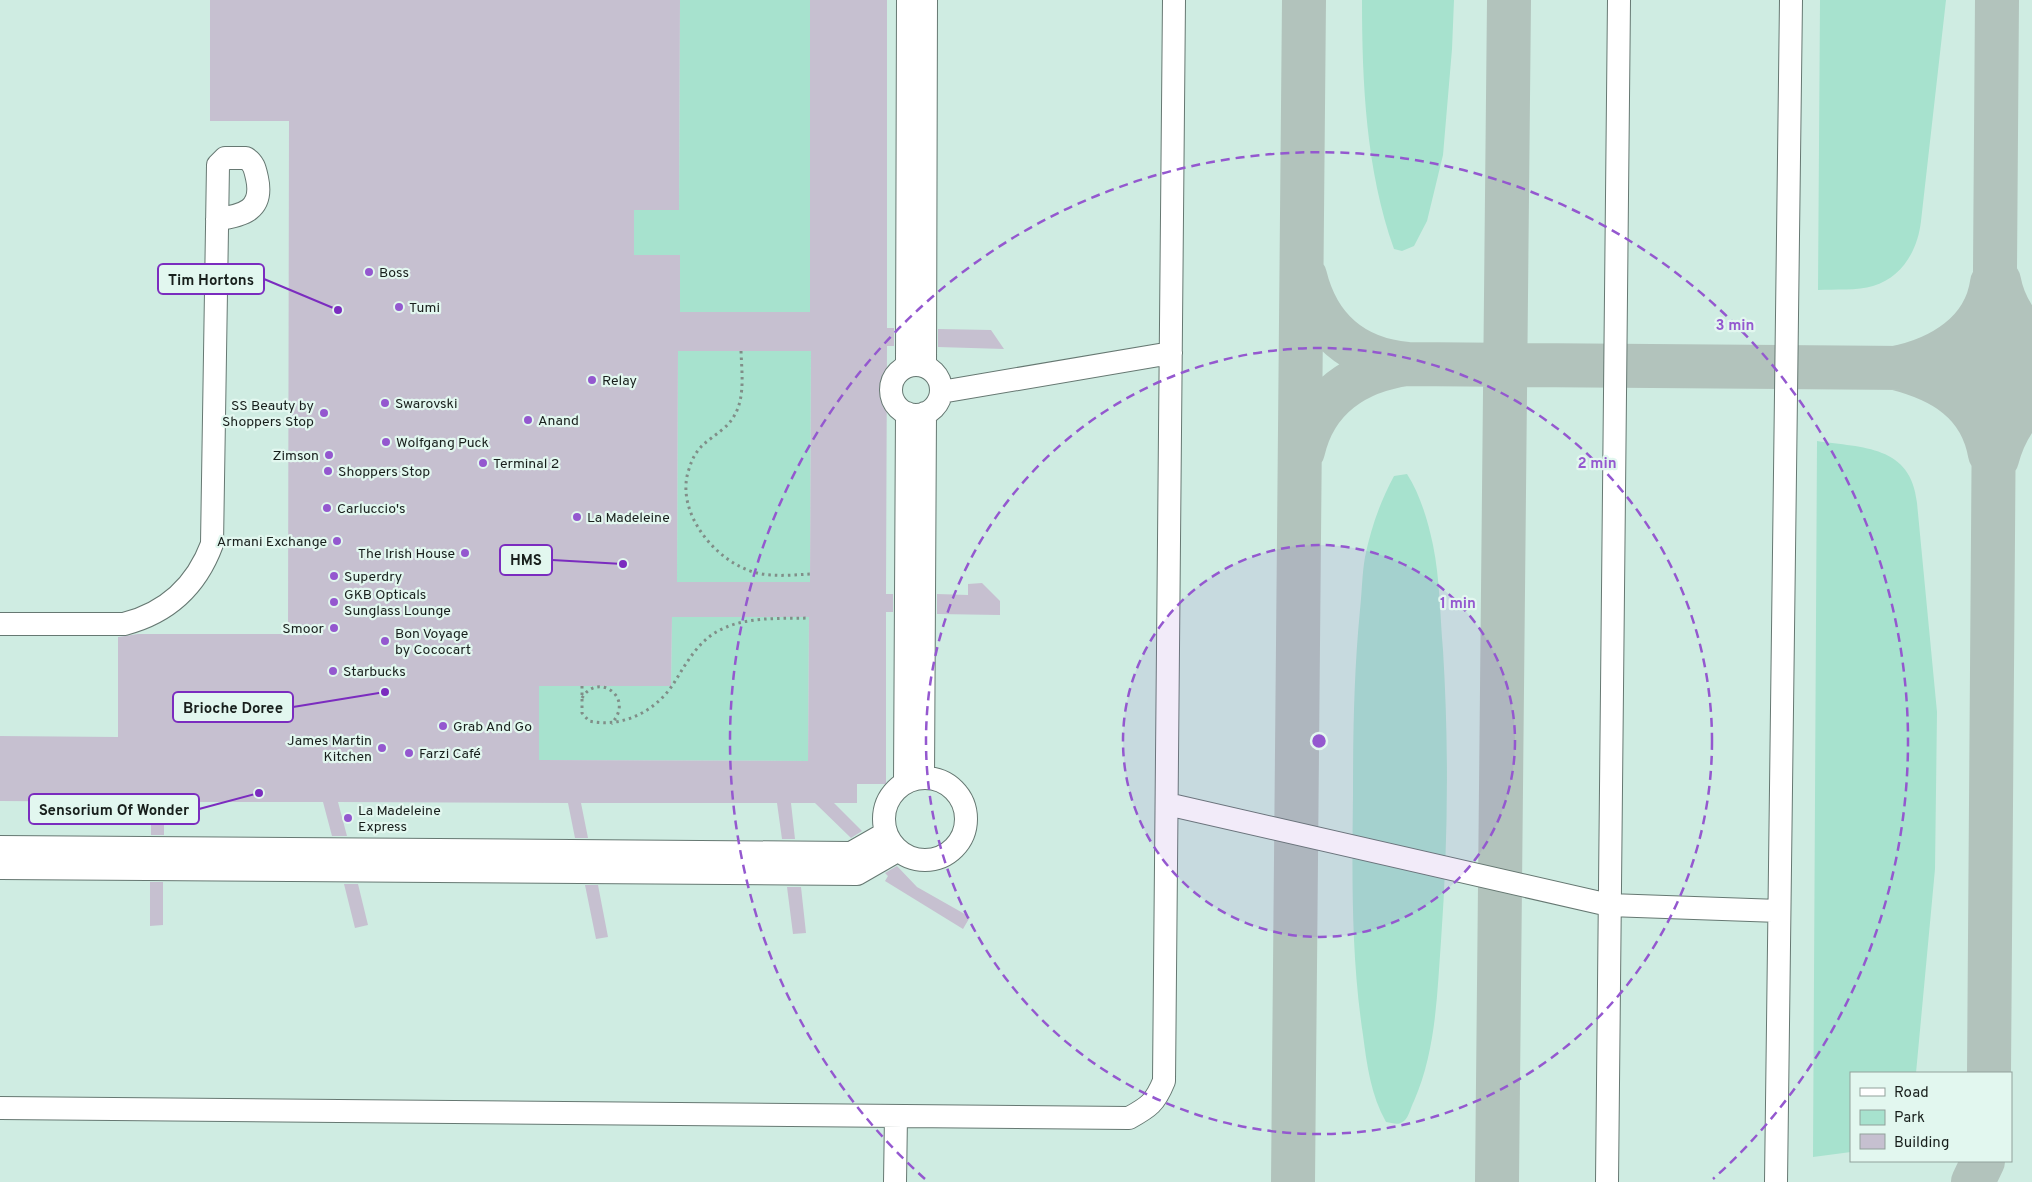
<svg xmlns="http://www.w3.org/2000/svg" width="2032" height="1182" viewBox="0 0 2032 1182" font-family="Overpass,sans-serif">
<rect width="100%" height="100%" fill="#e2f7ef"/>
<path fill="#cfece2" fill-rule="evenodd" d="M0,0H2032V1182H0ZM1851,1073H2011V1161H1851Z"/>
<path fill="#a7e2ce" d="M680,0H810V312H680V255H634V210H679Z
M1362,0H1454L1452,49L1443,155L1427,221L1414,246L1402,251L1394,249C1366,170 1362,83 1362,0Z
M1820,0H1946L1921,221C1918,249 1903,277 1873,286C1858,291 1834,289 1818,290Z
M678,351H811L810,582H677Z
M1817,441C1863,448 1911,445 1917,503L1937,712L1935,869L1916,1073H1851V1152L1813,1157Z
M1407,474C1420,494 1428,521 1433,545C1440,579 1440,616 1443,650C1449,747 1448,844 1441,941C1437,995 1436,1051 1414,1101C1411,1106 1409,1117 1404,1121C1398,1126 1393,1123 1386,1122C1371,1095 1367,1066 1363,1035C1351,956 1352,875 1353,794C1353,733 1354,671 1360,610C1362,592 1362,574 1365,557C1371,528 1380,502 1394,476Z
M672,617H809L808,761L539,760V686H671Z"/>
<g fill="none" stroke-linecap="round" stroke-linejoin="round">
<path stroke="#b2c3bc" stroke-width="44" d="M1999,281C2003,303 2016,324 2032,340
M1407,364L2032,369
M1303,451C1315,398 1356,371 1407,364C1353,359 1318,329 1305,276
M1990,454C1981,402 1942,380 1895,368C1940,359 1985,333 1992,283
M1997,459C2003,435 2014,416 2032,399
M1989,1073L1997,0
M1293,1182L1304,0
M1497,1182L1509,0
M1973,1182L1983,1161"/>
</g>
<path fill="#c6c0d0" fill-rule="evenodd" d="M210,0H680L679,210H634V255H680V312H810V0H887V328H894V346H887L886,594H893V612H886V784H857V803H834L862,831L851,838L815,803H791L795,839H782L777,803H581L588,838H575L568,803L338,802L347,836H332L323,802H164V835H151V802L0,801V736L118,737V637L138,634H288L289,121H210ZM678,351H811L810,582H677ZM672,617H809L808,761L539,760V686H671Z
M938,329L991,330L1004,349L938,347Z
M982,583L1000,601V615L937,614V594L968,595V584Z
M897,866L917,887L970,917L963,929L885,881L888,876L885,873Z
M150,882H163V925L150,926Z
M344,884H358L368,925L355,928Z
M585,885H598L608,937L596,939Z
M787,887H801L806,933L793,934Z"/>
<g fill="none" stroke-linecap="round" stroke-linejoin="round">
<defs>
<path id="minor" d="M891 390a25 25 0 1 1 50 0a25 25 0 1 1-50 0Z
M907,366L908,0
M925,366L926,0
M941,392L1171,353
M0,624H124C167,613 196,587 212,544L218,165L225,158H246C254,163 255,169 257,178C264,210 243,216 217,219
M884 819a41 41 0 1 1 82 0a41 41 0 1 1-82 0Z
M923,778L925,413
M905,783L907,413
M1167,804L1609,905L1779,911
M0,847L851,853L886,833
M0,868L857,874L897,851
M0,1108L1129,1118C1149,1107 1155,1103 1164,1081L1174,0
M895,1182L896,1116
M1607,1182L1619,0
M1776,1182L1791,0"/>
</defs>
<use href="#minor" stroke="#667872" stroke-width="24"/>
<path stroke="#808e88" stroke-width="3" stroke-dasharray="2.5 4" stroke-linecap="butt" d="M741,351C742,379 747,409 723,429C706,443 696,446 689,469C674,512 716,563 757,573C774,577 793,575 810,574
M582,686V713L589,721C621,728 653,713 672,686C685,666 696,643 718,631C746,616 778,619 809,618
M582,698C598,671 636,698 611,724"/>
<use href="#minor" stroke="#fff" stroke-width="22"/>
</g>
<circle cx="1319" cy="741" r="196" fill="#9458cf" fill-opacity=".12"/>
<g fill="none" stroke="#9458cf" stroke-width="2.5" stroke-dasharray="9 6">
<circle cx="1319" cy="741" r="196"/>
<circle cx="1319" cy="741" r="393"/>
<path d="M925 1179A589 589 0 1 1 1713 1179"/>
</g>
<g fill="#9458cf" stroke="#e2f7ef" stroke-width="2">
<circle cx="369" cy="272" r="5"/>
<circle cx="399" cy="307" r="5"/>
<circle cx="592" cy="380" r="5"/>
<circle cx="385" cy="403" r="5"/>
<circle cx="324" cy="413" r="5"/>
<circle cx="528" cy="420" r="5"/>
<circle cx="386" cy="442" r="5"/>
<circle cx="329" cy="455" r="5"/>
<circle cx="483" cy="463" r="5"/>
<circle cx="328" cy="471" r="5"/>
<circle cx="327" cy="508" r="5"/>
<circle cx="577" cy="517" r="5"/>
<circle cx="337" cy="541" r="5"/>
<circle cx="465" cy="553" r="5"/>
<circle cx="334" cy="576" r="5"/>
<circle cx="334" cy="602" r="5"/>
<circle cx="334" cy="628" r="5"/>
<circle cx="385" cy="641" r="5"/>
<circle cx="333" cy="671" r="5"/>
<circle cx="443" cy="726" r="5"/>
<circle cx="382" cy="748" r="5"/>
<circle cx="409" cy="753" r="5"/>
<circle cx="348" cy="818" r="5"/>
</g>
<g text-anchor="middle" stroke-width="4.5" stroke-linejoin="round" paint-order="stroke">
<g font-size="14" fill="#181f1c" stroke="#e2f7ef" text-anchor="start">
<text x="379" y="277">Boss</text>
<text x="409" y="312">Tumi</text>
<text x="602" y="385">Relay</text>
<text x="395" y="408">Swarovski</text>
<text x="314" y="410" text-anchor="end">SS Beauty by<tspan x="314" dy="16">Shoppers Stop</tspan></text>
<text x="538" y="425">Anand</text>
<text x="396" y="447">Wolfgang Puck</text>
<text x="319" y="460" text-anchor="end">Zimson</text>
<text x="493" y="468">Terminal 2</text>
<text x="338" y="476">Shoppers Stop</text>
<text x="337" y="513">Carluccio's</text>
<text x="587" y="522">La Madeleine</text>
<text x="327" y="546" text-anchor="end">Armani Exchange</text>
<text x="455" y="558" text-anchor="end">The Irish House</text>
<text x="344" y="581">Superdry</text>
<text x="344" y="599">GKB Opticals<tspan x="344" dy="16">Sunglass Lounge</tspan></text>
<text x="324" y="633" text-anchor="end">Smoor</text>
<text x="395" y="638">Bon Voyage<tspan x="395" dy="16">by Cococart</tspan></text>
<text x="343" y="676">Starbucks</text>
<text x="453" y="731">Grab And Go</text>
<text x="372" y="745" text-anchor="end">James Martin<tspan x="372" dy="16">Kitchen</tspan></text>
<text x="419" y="758">Farzi Café</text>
<text x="358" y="815">La Madeleine<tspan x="358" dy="16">Express</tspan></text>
</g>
</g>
<circle cx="1319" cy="741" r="8" fill="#9458cf" stroke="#e2f7ef" stroke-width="2.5"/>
<g font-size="15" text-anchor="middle" font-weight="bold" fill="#9458cf" stroke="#e2f7ef" stroke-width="4.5" stroke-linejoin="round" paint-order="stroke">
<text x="1735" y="330">3 min</text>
<text x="1597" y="468">2 min</text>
<text x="1458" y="608">1 min</text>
</g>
<path fill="none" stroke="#7b2cbf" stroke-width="2" d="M338 310L264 279M623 564L552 560M385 692L293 707M259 793L199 809"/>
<g fill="#7b2cbf" stroke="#e2f7ef" stroke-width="2">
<circle cx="338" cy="310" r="5"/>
<circle cx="623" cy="564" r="5"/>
<circle cx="385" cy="692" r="5"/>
<circle cx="259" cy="793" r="5"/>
</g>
<g fill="#e2f7ef" stroke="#7b2cbf" stroke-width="2">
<rect x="158" y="264" width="106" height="30" rx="5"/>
<rect x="500" y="545" width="52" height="30" rx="5"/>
<rect x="173" y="692" width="120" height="30" rx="5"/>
<rect x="29" y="794" width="170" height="30" rx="5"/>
</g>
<g font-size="15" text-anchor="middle" font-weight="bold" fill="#181f1c">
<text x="211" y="285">Tim Hortons</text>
<text x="526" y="565">HMS</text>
<text x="233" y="713">Brioche Doree</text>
<text x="114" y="815">Sensorium Of Wonder</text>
</g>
<rect x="1850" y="1072" width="162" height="90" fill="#e2f7ef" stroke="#91a19b"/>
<rect x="1860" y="1088" width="25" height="8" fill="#ffffff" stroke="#91a19b"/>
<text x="1894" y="1097" font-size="15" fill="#181f1c">Road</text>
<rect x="1860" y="1110" width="25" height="15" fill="#a7e2ce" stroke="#91a19b"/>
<text x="1894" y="1122" font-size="15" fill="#181f1c">Park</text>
<rect x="1860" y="1134" width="25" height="15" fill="#c6c0d0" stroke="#91a19b"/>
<text x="1894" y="1147" font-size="15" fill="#181f1c">Building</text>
</svg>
